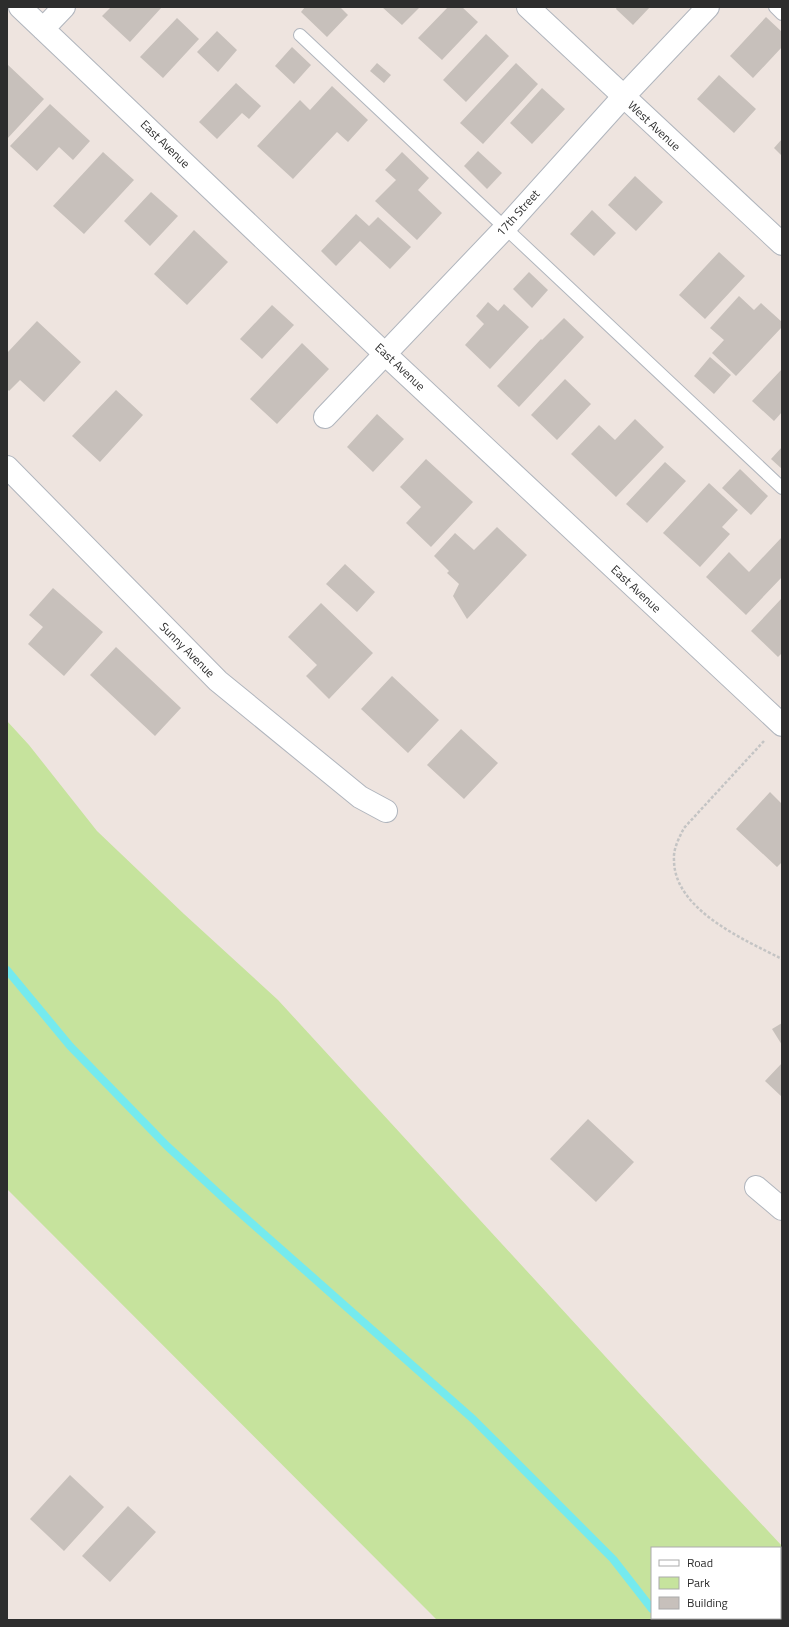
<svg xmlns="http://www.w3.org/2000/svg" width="789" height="1627" viewBox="0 0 789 1627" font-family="'Titillium Web',sans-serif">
<rect width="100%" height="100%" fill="#eee4df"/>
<path fill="#c6e39d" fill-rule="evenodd" d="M7,721L29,745L97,831L184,914L278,1000L637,1391L782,1546V1620H437L7,1189ZM652,1548H780V1618H652Z"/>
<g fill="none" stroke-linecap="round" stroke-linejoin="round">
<path stroke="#75eaee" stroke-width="8" d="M7,970L70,1046L167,1146L230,1204L473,1419L613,1559L652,1609
M659,1618L661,1620"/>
</g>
<path fill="#c7c0bb" d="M111,7H162L130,42L102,16Z
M305,7H340L348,15L327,37L301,12Z
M382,7H420L402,25Z
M448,7H462L478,22L442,60L418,38Z
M617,7H650L633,25L616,9Z
M766,17L782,32V47L753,78L730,56Z
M177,18L199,39L163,78L140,57Z
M217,31L237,50L218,72L197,52Z
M486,34L509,56L466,102L443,80Z
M292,47L311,65L294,84L275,66Z
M377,63L391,75L384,83L370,71Z
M516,63L538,84L483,144L460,123Z
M7,64L44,99L7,139Z
M719,75L756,109L734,133L697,99Z
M236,83L261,106L249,119L242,113L217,139L199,122Z
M332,86L368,120L348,142L337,132L293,179L257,146L300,100L310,110Z
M542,88L565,109L532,144L510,123Z
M50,104L90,141L73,160L59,147L37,171L10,146Z
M782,139V156L774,148Z
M478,151L502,173L487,189L464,166Z
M103,152L134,180L84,234L53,206Z
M402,152L429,178L418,190L442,213L417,240L375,201L396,180L385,170Z
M635,176L663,202L636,231L608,205Z
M151,192L178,216L150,246L124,221Z
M592,210L616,233L594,256L570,234Z
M356,214L369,226L378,217L411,247L390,269L360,241L336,266L321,251Z
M194,230L228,262L187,305L154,274Z
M719,252L745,276L705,319L679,295Z
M529,272L548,290L532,308L513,289Z
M739,296L754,310L761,303L782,322V327L736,376L712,353L724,340L710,328Z
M488,302L498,311L504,304L529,327L490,369L465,345L484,324L476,316Z
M272,305L294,325L262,359L240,339Z
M564,318L584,337L519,407L497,386L541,339L542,340Z
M37,321L81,362L44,402L20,380L9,391L7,389V353Z
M302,343L329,369L277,424L250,399Z
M710,357L731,375L714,394L694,376Z
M782,369V412L774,421L752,401Z
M565,379L591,404L557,440L531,415Z
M116,390L143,415L100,462L72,436Z
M377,414L404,439L373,472L347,447Z
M635,419L664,447L616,497L571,454L599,425L615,440Z
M782,447V469L771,459Z
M426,459L473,502L431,547L406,523L421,507L400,487Z
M665,462L686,481L647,523L626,504Z
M740,469L768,496L751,515L722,488Z
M709,483L738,510L722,527L730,534L700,567L663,533Z
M497,527L527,555L467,619L453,596L459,584L447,573L449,571L434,556L455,533L474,550Z
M782,537V577L746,615L706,577L729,552L749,572Z
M345,564L375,592L357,612L326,584Z
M53,588L103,632L64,676L28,644L43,627L29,615Z
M782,598V653L778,657L751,631Z
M321,603L373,653L329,699L306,676L317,665L288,637Z
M116,647L181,708L155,736L90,675Z
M392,676L439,720L408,753L361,709Z
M461,729L498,763L464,799L427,765Z
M770,792L782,804V862L777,867L736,829Z
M782,1023V1045L772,1029Z
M782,1063V1097L765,1081Z
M588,1119L634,1162L596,1202L550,1159Z
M70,1475L104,1507L64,1551L30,1519Z
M128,1506L156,1532L110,1582L82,1556Z"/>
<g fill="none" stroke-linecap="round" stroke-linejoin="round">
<defs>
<path id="lane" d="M775,7L782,14
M300,35L782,488"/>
<path id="street" d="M20,7L385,354L782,725
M43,29L64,7
M325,417L505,228L623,97
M7,467L218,681L360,797L386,811
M756,1187L782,1209"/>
<path id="secondary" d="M528,7L782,244
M623,97L708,7"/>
</defs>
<use href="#lane" stroke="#b0b5bd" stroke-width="14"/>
<use href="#street" stroke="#b0b5bd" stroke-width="24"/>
<use href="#secondary" stroke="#b0b5bd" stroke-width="24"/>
<path stroke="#c4c4c4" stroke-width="2.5" stroke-dasharray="3 2" stroke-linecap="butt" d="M764,741L684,828C679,838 673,849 674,860C674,910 745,940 782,959"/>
<use href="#lane" stroke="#fff" stroke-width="12"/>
<use href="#street" stroke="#fff" stroke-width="22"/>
<use href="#secondary" stroke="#fff" stroke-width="22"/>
</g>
<g text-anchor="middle" stroke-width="3.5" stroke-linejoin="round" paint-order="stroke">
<g font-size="12" fill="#2d2d2d" stroke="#fff">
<text transform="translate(654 126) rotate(43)" y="4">West Avenue</text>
<text transform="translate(165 144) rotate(44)" y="4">East Avenue</text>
<text transform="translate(518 213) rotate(-48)" y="4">17th Street</text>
<text transform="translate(400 367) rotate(43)" y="4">East Avenue</text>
<text transform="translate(636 589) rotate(43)" y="4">East Avenue</text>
<text transform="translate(187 650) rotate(45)" y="4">Sunny Avenue</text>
</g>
</g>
<rect width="789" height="1627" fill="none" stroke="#2d2d2d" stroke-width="16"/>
<rect x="651" y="1547" width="130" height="72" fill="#ffffff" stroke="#ababab"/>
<rect x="659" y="1560" width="20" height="6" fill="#ffffff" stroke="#ababab"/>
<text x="687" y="1567" font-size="12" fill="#2d2d2d">Road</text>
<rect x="659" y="1577" width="20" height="12" fill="#c6e39d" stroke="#ababab"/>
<text x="687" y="1587" font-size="12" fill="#2d2d2d">Park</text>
<rect x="659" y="1597" width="20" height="12" fill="#c7c0bb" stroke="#ababab"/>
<text x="687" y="1607" font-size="12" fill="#2d2d2d">Building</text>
</svg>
